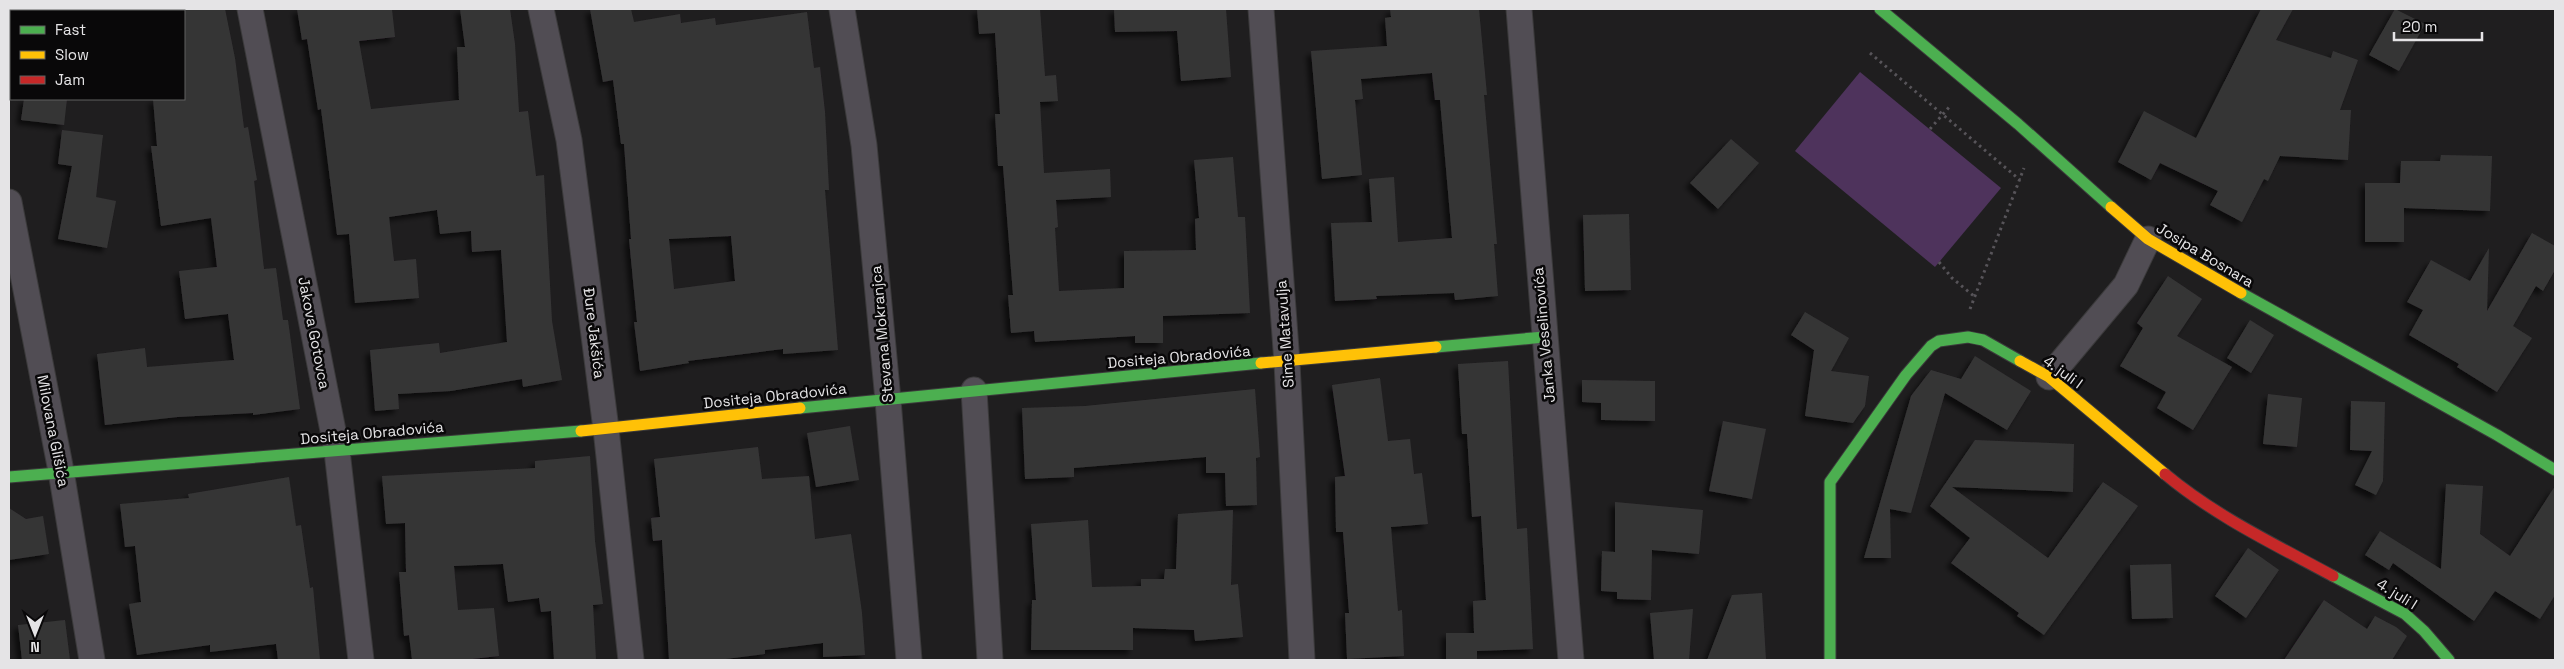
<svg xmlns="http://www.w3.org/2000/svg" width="2564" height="669" viewBox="0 0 2564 669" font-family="'Space Grotesk',sans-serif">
<defs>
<filter id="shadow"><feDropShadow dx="-4.5" dy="4.5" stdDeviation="2.5" flood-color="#0009"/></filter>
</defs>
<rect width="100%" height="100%" fill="#1f1e1f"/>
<path fill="#4e335c" d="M1860,72L2001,188L1935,267L1795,151Z"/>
<path fill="#363536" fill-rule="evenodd" filter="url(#shadow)" d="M184,9H225L235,58L244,128L248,127L257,180L254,181L264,269L276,268L283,320H288L300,409L253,415V413L178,417L105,425L97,354L145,348L147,367L234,360L228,314L185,319L179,271L217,267L211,218L161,226L151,146H157L153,99H184Z
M297,9H392L395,37L359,41L371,109L459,100L457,47H465L460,9H510L515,44L519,112L528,111L536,176L544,175L552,321L562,380L523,387L522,379L451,391L398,394L399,409L375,411L370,350L439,343L440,353L507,342L501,250L472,252L471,231L440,234L437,210L389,217L394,261L416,259L419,298L355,303L349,234L337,235L321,109L318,110L307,39L302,40Z
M590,9H631L634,22L680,14L681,23L715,18L716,25L807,12L814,68L820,67L825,112L829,190H825L838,350L783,354V349L688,361L689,363L640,371L634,322H637L629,239H631L624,144H621L613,80L603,82ZM731,236L735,281L674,289L669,239Z
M977,9H1040L1045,76L1056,75L1058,101L1040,102L1044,173L1110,169L1111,197L1056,200L1058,227L1055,228L1059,291L1124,288V251L1196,250L1195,219L1199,218L1194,160L1233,157L1238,217H1245L1250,313L1163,316V343H1135V336L1035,342L1034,331L1011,333L1008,295H1013L1003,166H998L995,114H1000L995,33L979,34Z
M1114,9H1226L1231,77L1181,81L1177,31L1115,32Z
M1390,9H1479L1487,95H1484L1497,244H1494L1498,296L1455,300L1454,293L1376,296L1377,299L1335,301L1331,223L1372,222L1369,179L1394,177L1398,242L1452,238L1440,100H1435L1432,73L1361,79L1363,99L1355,100L1362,175L1322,179L1311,51L1387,46L1385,18L1391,17Z
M2261,9H2293L2276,40L2331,58L2333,51L2358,60L2340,110H2351L2348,160L2280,156L2268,181L2264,179L2242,222L2210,205L2218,191L2160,163L2151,180L2118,162L2144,111L2196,138Z
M2395,9L2425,24L2399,71L2369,55Z
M24,99H67L64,125L21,120Z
M62,130L103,135L96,197L116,201L107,248L58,239L72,166L58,164Z
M1731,139L1759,163L1718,209L1690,183Z
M2441,155L2492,156L2490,211L2404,208V242H2365V183H2400L2401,161H2440Z
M1629,214L1631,290L1585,291L1583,215Z
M2532,233L2555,246V270L2543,291L2536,286L2513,326L2532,338L2497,392L2457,367L2459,364L2409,335L2423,310L2407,302L2431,260L2470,281L2489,248L2487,311Z
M2168,276L2202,299L2177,336L2232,367L2193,430L2157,408L2166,392L2120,366L2143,328L2137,323Z
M1805,312L1849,338L1831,371L1869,376L1865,406L1853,423L1805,416L1814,350L1791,335Z
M2250,320L2274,335L2251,373L2227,358Z
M1975,356L2031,391L2007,430L1945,393L1911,513L1890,509L1891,558H1864L1911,396L1931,370L1961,379Z
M1508,361L1517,529L1527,528L1533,649L1477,651V660H1446V633H1474L1473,601L1486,600L1481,516L1472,517L1467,434H1462L1458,364Z
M1380,378L1388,441L1410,439L1414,474L1422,473L1428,524L1391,527L1398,611L1402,610L1404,656L1347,659L1345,613H1349L1343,532H1336L1335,477L1345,476L1332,385Z
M1582,380L1655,381V421L1601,420V403L1582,402Z
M1255,389L1260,457L1256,458L1257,505L1226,506L1225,473H1206V457L1074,468V477L1025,479L1022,408L1085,406Z
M2268,394L2302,398L2297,447L2263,444Z
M2351,401L2385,402L2383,481L2376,495L2355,485L2372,451L2350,450Z
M1723,421L1766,429L1752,499L1709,491Z
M850,426L859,480L816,487L807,433Z
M1975,440L2074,444L2073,492L1952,487L2048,558L2103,482L2138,506L2044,635L2017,616L2019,613L1951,563L1970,538L1930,506Z
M758,447L762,479L809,476L815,539L851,534L862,613L865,655L823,657V643L765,650V654L718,660H669L662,540L653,541L651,518L660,517L654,459Z
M590,456L595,541L603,604L593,605L596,660H554L551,611L541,612L539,598L508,602L503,564L454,566L458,610L494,608L499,656L463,660H412L409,635L404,636L399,572H406L405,523L386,524L382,476L535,468V461Z
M289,477L296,526L301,525L310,588L313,587L320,660H278L276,644L210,652V645L137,655L129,604L141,602L135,546L125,547L120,504L189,498L188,494Z
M2446,484L2483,486L2480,534L2510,556L2555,486V595L2540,619L2495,591L2474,621L2393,563L2389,570L2365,555L2380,531L2441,569Z
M1615,502L1703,510L1699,554L1652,550L1651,600L1617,599V592L1601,591L1602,551L1615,552Z
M9,508L26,519L43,516L49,554L9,560Z
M1233,510L1231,585L1238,584L1243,637L1195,641L1194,630L1133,628V650H1031L1032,600H1036L1031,524L1088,520L1092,587L1141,586V579H1164L1165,569H1176L1178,514Z
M2248,548L2279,570L2246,618L2215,596Z
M2171,564L2173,618L2132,619L2130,565Z
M1762,593L1766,660H1707L1732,595Z
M2324,600L2367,629L2375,616L2396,627L2407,636L2392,660H2284Z
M1693,609L1689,660H1654L1650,613Z
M65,620L70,660H22L18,625Z"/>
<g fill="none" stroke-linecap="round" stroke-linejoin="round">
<defs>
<path id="street" d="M250,9L337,451L361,660
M541,9L569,140L606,429L631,660
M842,9L864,145L888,400L909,660
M1261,9L1287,363L1302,660
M1519,9L1571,660
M9,202L61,471L92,660
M2049,377L2126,285L2148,239
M974,390L990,660"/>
<path id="fast" d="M1880,9L2018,124L2111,207
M2241,293L2497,435L2555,470
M1436,347L1544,337
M800,408L1261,363
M9,477L581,431
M2333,576L2405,614L2424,631L2449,660
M1830,660V482L1906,375L1931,346L1939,341L1968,337L1983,340L2020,361"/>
<path id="slow" d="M2111,207L2148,239L2241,293
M2020,361L2049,377L2165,474
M1261,363L1436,347
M581,431L800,408"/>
<path id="jam" d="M2165,474C2215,516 2276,545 2333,576"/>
</defs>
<use href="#street" stroke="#3b3a3b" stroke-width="27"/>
<use href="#fast" stroke="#3b3a3b" stroke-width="13"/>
<use href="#slow" stroke="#3b3a3b" stroke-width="13"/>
<use href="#jam" stroke="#3b3a3b" stroke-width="13"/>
<path stroke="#575459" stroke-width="3" stroke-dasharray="2.5 4" stroke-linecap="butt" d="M1870,53L2020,180
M1930,129L1951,105
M1939,262L1952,278L1975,297
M1970,309L2024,168"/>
<use href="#street" stroke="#514d54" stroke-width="25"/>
<use href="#fast" stroke="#4caf50" stroke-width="11"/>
<use href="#slow" stroke="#ffc107" stroke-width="11"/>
<use href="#jam" stroke="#c62828" stroke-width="11"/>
</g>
<g text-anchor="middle" stroke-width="5" stroke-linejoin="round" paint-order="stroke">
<g font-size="15" fill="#e5e4e6" stroke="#090809">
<text transform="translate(2205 255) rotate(31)" y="5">Josipa Bosnara</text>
<text transform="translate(314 333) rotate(79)" y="5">Jakova Gotovca</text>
<text transform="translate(594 333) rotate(83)" y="5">Đure Jakšića</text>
<text transform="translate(882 334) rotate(-95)" y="5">Stevana Mokranjca</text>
<text transform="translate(1285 334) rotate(-94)" y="5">Sime Matavulja</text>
<text transform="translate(1544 335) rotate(-95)" y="5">Janka Veselinovića</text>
<text transform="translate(1179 357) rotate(-5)" y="5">Dositeja Obradovića</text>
<text transform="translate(2063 372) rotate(36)" y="5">4. juli I</text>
<text transform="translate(775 396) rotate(-6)" y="5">Dositeja Obradovića</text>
<text transform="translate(53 431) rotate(79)" y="5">Milovana Glišića</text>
<text transform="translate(372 433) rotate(-5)" y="5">Dositeja Obradovića</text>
<text transform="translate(2397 594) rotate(32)" y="5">4. juli I</text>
</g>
</g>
<rect width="2564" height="669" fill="none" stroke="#e5e4e6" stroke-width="20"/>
<rect x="10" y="10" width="175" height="90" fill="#090809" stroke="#616061"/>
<rect x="20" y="26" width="25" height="8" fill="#4caf50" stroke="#616061"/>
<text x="55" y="35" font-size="15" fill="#e5e4e6">Fast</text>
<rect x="20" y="51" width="25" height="8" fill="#ffc107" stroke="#616061"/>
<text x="55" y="60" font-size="15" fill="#e5e4e6">Slow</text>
<rect x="20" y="76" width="25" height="8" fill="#c62828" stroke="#616061"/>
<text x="55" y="85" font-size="15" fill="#e5e4e6">Jam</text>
<g transform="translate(35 634) rotate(180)" stroke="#090809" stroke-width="4" paint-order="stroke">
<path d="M0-4L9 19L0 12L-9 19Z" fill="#e5e4e6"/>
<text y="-8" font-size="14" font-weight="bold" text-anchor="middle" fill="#e5e4e6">N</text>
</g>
<path d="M2394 32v8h88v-8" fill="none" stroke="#e5e4e6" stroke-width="2.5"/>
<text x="2402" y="32" font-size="15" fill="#e5e4e6" stroke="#090809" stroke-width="4" paint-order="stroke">20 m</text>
</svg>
